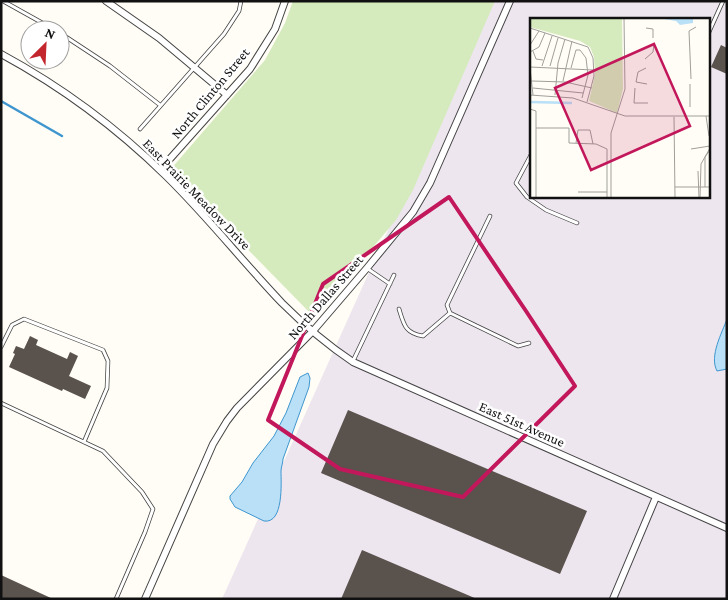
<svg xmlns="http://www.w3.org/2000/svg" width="728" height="600" viewBox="0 0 728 600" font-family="'Crimson Pro',serif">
<rect width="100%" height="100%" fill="#fffdf5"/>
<path fill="#eee6ef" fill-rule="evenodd" d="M491,1H727V599H222ZM532,19H709V196H532Z"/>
<path fill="#d5ebbd" d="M293,1H495L413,190L396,220L314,317L170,170L265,60L285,23Z"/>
<path fill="#b9e0f7" stroke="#3f96cf" d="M727,319V369L717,371C709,356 722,333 727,319Z
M308,373L310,378L309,387L283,459C283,463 281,467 281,471C281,482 284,524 264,521L235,507L230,499V496L242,482L253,463L274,436L286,413L300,377Z"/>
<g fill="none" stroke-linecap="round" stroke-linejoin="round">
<path stroke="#3f96cf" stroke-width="2.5" d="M1,101L62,136"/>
</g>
<path fill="#5a524d" d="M721,45L727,48V74L711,67Z
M30,336L38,340L36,345L67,359L70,352L78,356L69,376L91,386L85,399L63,389L62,391L9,367L15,354L13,353L16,346L24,349Z
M348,410L587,511L560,574L321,473Z
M362,550L477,599H341Z
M1,575L53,599H1Z"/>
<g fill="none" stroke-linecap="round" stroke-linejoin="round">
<defs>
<path id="lane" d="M3,1L55,30
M709,32L723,1
M60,33L110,66L160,105
M140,129L224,34L239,11L241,1
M532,153L516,183L527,197L546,210L577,223
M490,216L447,305L450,313L518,346L529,343
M368,269L390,284
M399,309C404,325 405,333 423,336L450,313
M1,347L12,325L24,319L103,350L108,361L107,388L84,442
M353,361L394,275
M1,403L103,451L142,492L153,509L145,532L116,599"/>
<path id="street" d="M106,1L159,38L227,95
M1,54C62,87 117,128 166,176C207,216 242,261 282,303C302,323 329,346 353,362L727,528
M160,170L250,69L275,29L285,1
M145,599L213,444L227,421L237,408L313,331L367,268L413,212L430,183L510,1
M613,599L656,497"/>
</defs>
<use href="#lane" stroke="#444" stroke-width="4.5"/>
<use href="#street" stroke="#444" stroke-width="8"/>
<use href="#lane" stroke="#fff" stroke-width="3"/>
<use href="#street" stroke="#fff" stroke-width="6"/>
</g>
<path fill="none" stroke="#c2185b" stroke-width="4" stroke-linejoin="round" d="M449,197L526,311L575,386L463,497L340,469L268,420L323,284Z"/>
<g text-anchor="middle" stroke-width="5" stroke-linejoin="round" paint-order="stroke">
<g font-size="14" fill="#111" stroke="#fff">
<text transform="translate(210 93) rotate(-50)" y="5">North Clinton Street</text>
<text transform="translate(197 194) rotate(46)" y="5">East Prairie Meadow Drive</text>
<text transform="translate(325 297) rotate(-49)" y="5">North Dallas Street</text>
<text transform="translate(522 424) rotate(24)" y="5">East 51st Avenue</text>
</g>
</g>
<g transform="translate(530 18)">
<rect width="180" height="180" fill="#fffdf5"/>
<path d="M0,0H92L93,71L87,95L59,83L65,56L64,39L60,29L50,23L0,9Z" fill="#d5ebbd"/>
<path d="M128,0H163V5L150,7L146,3Z" fill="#b9e0f7"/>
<path fill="none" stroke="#b9e0f7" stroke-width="2.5" d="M0,84L42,85"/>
<path fill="none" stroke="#a09f9a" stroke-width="1" d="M0,10L58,29L63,40L64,58L57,84M116,10L123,11V20M0,27L9,13M3,33L6,41L13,42M0,34L9,29L15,15M115,41L123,34L124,25M12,48L22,18M20,48L28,20M0,49L63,52M0,50L3,77M41,50L46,32H50L56,40L58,57L52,80M116,50L108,54L106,64L117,66M161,61L159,13L166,9M2,63L35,64L62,70M33,63L42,23M160,66V89M3,70L53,75M105,70L104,85H118M0,77L43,80L95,98H180M25,77L28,45L35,21M0,91L6,93V180M176,98L179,118M144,99L145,180M6,110H39V125L66,126L77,131V180M46,125L48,112H60L63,126M161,131L180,128M168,153L169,180M145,169H180M175,169V139L180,132M48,174H77M81,180V115L95,71L94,0M170,180L171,146L180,130"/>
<path fill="#c2185b" fill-opacity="0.15" stroke="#c2185b" stroke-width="2.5" d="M124,26L160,108L61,152L25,70Z"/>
<rect width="180" height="180" fill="none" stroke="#111" stroke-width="2.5"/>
</g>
<rect width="728" height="600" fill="none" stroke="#111111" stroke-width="5"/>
<g transform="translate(45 45) rotate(24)"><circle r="24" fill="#ffffff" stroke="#a0a0a0"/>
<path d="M0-4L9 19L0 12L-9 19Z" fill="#c4262e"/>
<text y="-8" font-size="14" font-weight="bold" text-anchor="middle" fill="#111111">N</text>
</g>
</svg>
